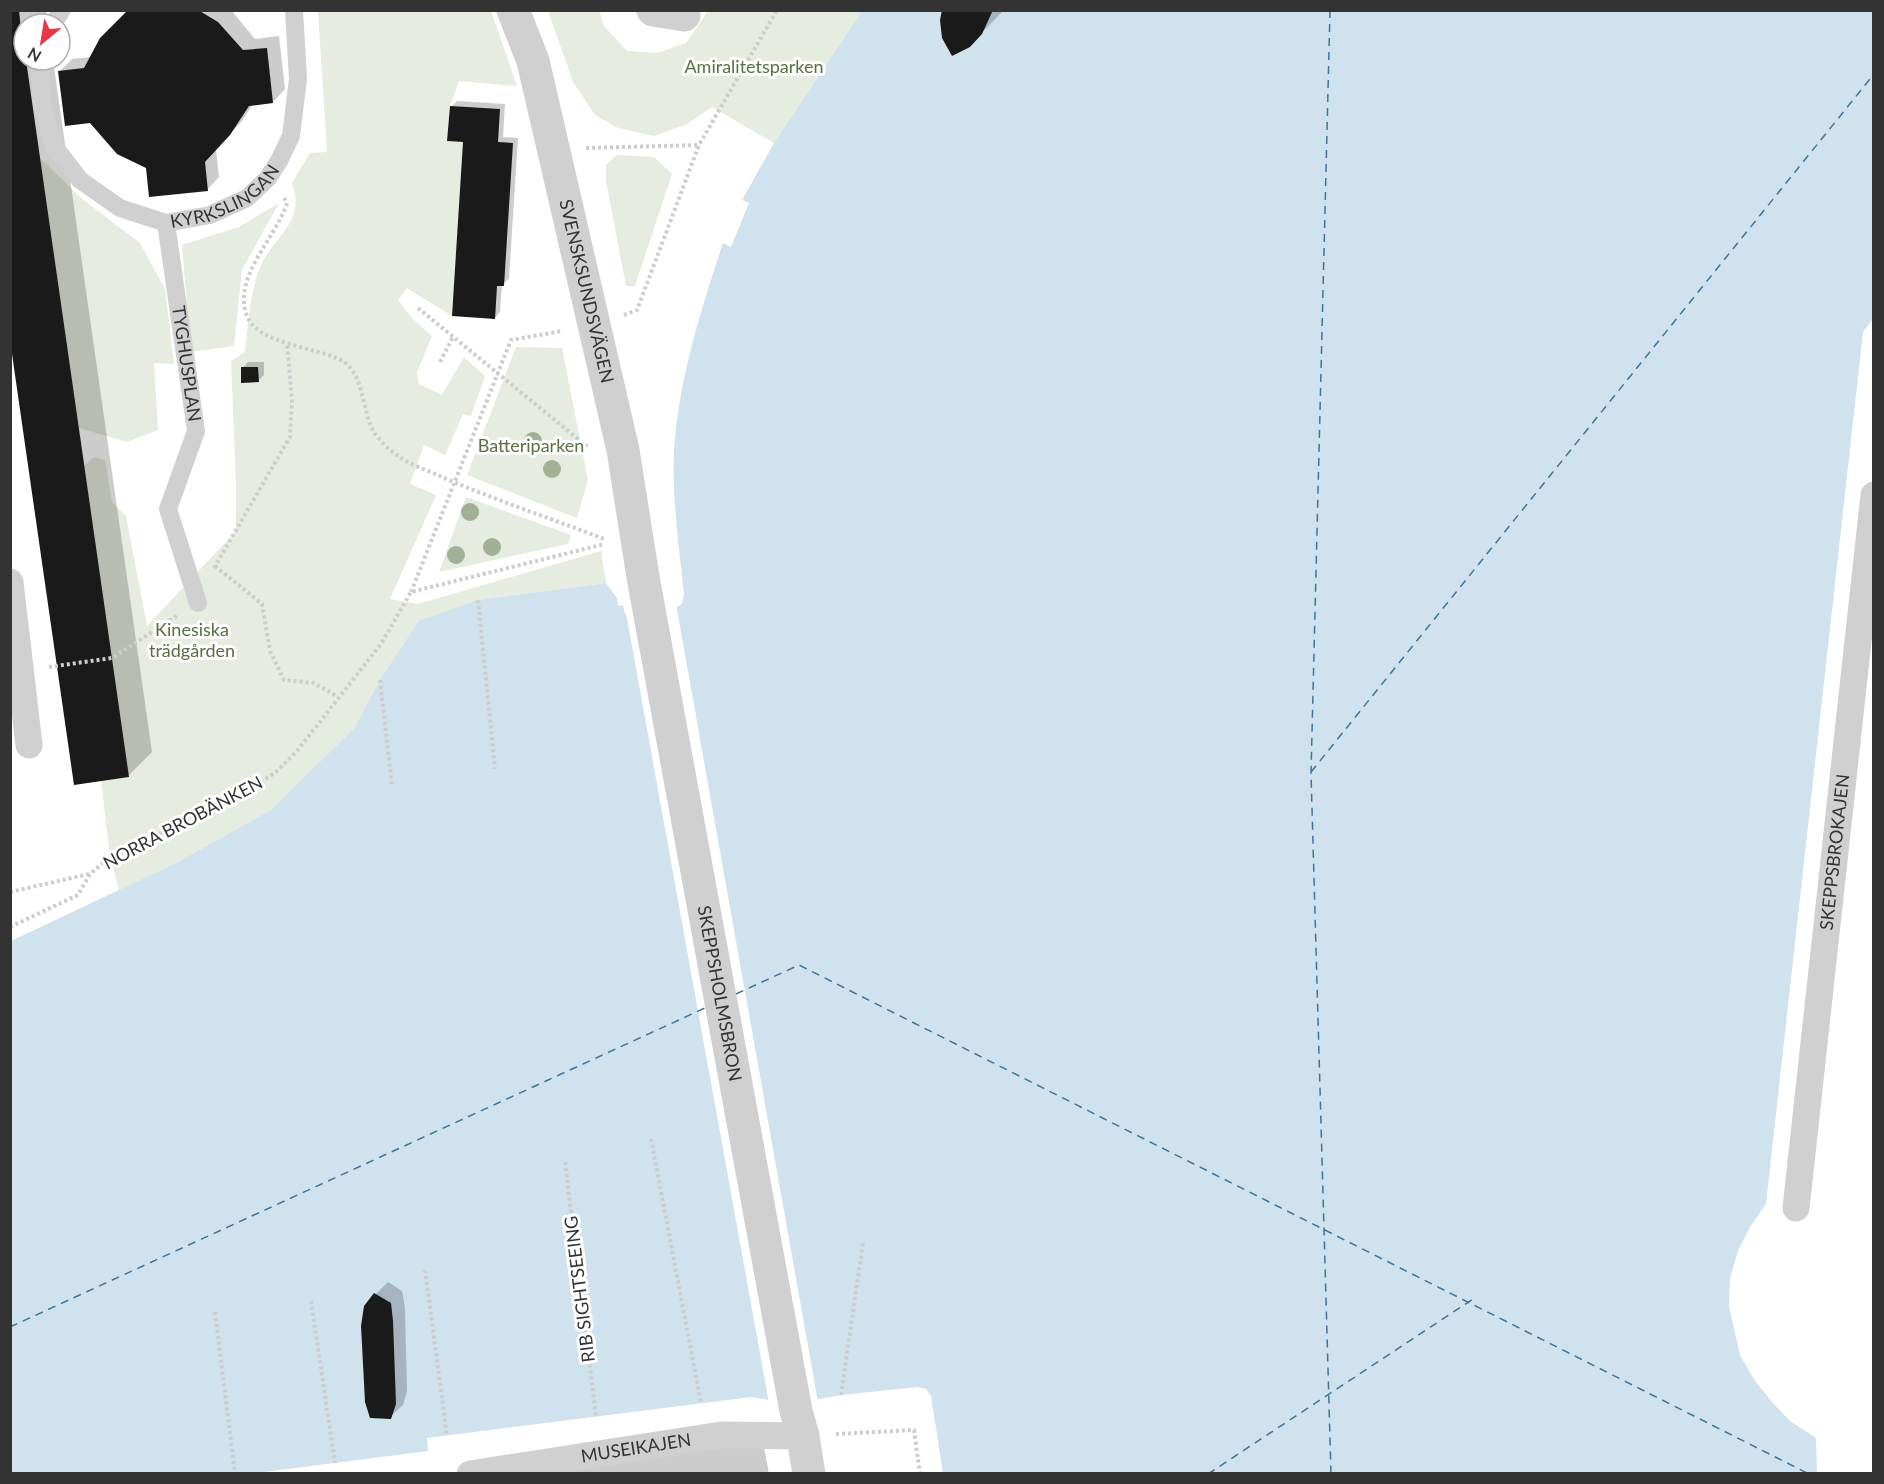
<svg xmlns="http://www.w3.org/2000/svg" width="1884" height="1484" viewBox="0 0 1884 1484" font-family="Lato,sans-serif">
<rect width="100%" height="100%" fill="#fff"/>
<path fill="#e6ecdf" d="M318,11H491L517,86L459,81L450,106L447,141L463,142L452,316L407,288L398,300L412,318L432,336L417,372L419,384L442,395L464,357L485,376L471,416L463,414L445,455L424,445L410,484L436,495L390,599L418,604L601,551L606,583L478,600L380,680L354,728L272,809L178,862L119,890L110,857L101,781L128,777L84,466L94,457L105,460L112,502L126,516L147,626L236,531V486L231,361L245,352C248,327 250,289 261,265C276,234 306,222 292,183L310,153L327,152Z
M548,11H600L603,25L627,51L657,53L686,43L708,11H862L774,143L712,107L687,124L654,136L618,128L595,115L573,82Z
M617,155L654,157L672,174L635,286H626L606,181V165Z
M40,158L81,198L140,243L165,289L174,364L154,363L158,430L127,442L79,428Z
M279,203L242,270L234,346L191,352L182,245L239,227Z
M516,347L562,348L588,480L577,518L467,475Z
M466,497L571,535L568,544L439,572Z"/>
<path fill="#cfe2ee" d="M862,11H1873V319L1863,332L1766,1204L1750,1227L1738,1251L1730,1278L1729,1306L1740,1355L1755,1381L1772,1402L1790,1421L1816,1438L1817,1473H943L931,1396L926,1389L918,1387L841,1395L809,1401L781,1402L751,1397L427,1438L428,1451L256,1473L11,1474V941L178,862L272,809L354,728L380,680L419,621L478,600L606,583L617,598L618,606L623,605L625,614L677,607L682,604L684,594C679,547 672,500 674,452C678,381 701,310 723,243L731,247L749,203L742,200L774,143Z"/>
<path fill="#fff" d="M624,602L627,610L676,604L818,1402L781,1405L769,1403Z"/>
<path fill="#0003" d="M10,10H46L48,24H24V60H53L152,752L128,776Z
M129,10H231L255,39L279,36L285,89L273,102L253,104L242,121L216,149L219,177L207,190L147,167L60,71L72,59L91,57Z
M944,10H1004L969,46Z
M457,101L505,104L503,137L518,138L509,279L502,284L500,312L495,318L465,141L451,107Z
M248,362H264V375L258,381L242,368Z
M388,1282L402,1291L405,1308L407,1391L403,1405L390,1417L376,1294Z
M762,1436L769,1474H532Z"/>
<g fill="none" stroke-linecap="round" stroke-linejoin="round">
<path stroke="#3f7597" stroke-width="1.5" stroke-dasharray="8 6" stroke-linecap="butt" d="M1330,10L1311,773L1331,1474
M1311,772L1874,74
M736,994L799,965L1809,1474
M10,1327L705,1008
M1208,1474L1473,1299"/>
</g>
<path fill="#1a1a1a" d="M10,10H19L24,60H26L129,777L74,785L10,340Z
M128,10H198L218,22L243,50L267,48L273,103L249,106L230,135L205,162L208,191L149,197L146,168L117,154L90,123L65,126L58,71L84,68L100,38Z
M942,10H993L982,34L970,47L952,56L942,38L940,20Z
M450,106L500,109L498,142L513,143L504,286H497L495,319L452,316L463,142L447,141Z
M241,367H258L259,382L241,383Z
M374,1293L391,1303L393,1321L396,1404L391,1419L370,1418L365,1402L361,1326L364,1306Z"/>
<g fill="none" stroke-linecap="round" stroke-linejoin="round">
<path stroke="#cdcdcd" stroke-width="4" stroke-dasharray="3 3" stroke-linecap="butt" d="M586,148L699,145
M284,198L287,203C276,238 232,277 247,316C258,345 320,347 344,362C365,377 362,413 374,432C379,440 389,450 397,455C409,465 428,470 442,477C495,500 550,518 604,539
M418,308L589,448
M624,315L637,310L699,145L777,10
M440,362L453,337
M215,566L262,604L270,651L284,680L314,683L338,697
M214,568L290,437L292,401L287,343
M411,592L511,340L562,331
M478,600L495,769
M49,667L112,658L178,615
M380,680L392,786
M10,892L89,874
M10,927L78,895L90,874L110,857L243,794L276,772L297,751L381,644L411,592L605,544
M651,1139L701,1403
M565,1162L596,1416
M425,1270L447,1436
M311,1301L335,1463
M215,1312L235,1474
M841,1395L863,1243
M836,1434L914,1430L920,1474"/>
<g stroke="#d0d0d0" stroke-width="18">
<path d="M53,24L62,10"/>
<path id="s1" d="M40,60L42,106L54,146L80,180L120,208L166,223L210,215L247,198L268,178L279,161L291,136L298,79L294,10"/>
<path id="s2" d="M166,223L196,431L168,509L198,603"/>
</g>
<g stroke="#d0d0d0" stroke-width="27">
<path d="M10,582L29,745"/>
<path id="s3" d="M1796,1208L1874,495"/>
<path id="s4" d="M470,1474L721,1435L803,1436"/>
</g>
<g stroke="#d0d0d0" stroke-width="33">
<path id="s5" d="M513,10L533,61L623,450L643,577L796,1411L803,1436L809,1474"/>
<path d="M653,10L684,15"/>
</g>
</g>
<g fill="#a2b095">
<circle cx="533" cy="441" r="9"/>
<circle cx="552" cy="469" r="9"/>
<circle cx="470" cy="512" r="9"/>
<circle cx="492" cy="547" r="9"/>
<circle cx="456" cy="555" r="9"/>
</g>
<g text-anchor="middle" stroke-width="6" stroke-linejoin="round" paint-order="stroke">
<g font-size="18" fill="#56703f" stroke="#fff">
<text x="754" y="73">Amiralitetsparken</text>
<text x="531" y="452">Batteriparken</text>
<text x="192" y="636">Kinesiska<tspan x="192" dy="21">trädgården</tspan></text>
</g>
<g font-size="18" fill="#333" stroke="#fff">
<text dy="6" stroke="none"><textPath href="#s1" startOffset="294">KYRKSLINGAN</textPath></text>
<text dy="6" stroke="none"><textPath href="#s5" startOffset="291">SVENSKSUNDSVÄGEN</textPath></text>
<text dy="6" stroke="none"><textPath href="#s2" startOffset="142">TYGHUSPLAN</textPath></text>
<text transform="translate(183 823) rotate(-28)" y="6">NORRA BROBÄNKEN</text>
<text dy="6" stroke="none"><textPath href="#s3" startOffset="358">SKEPPSBROKAJEN</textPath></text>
<text dy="6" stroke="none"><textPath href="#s5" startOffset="1006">SKEPPSHOLMSBRON</textPath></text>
<text transform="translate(580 1289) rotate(-97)" y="6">RIB SIGHTSEEING</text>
<text dy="6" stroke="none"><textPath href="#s4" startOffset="168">MUSEIKAJEN</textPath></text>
</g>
</g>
<rect width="1884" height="1484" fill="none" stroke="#333333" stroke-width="24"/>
<g transform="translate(42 42) rotate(210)"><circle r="28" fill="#ffffff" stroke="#adadad" stroke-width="1.5"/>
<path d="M0-4.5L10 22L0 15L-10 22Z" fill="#e63946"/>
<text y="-9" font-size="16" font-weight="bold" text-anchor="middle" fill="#333333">N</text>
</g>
</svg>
